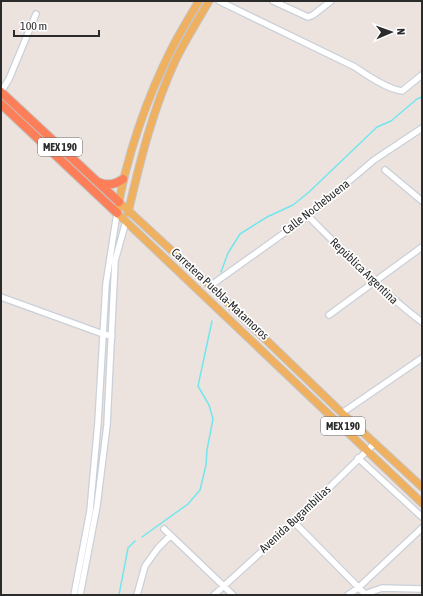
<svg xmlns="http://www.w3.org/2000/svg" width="423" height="596" viewBox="0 0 423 596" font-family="'Asap Condensed',sans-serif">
<rect width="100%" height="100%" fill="#ede3de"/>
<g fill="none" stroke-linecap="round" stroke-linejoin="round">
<path stroke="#72e6ee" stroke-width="1.5" d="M221,272L228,253L240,234L267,217L293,205L309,192L377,127L391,121L417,99L422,97
M142,537L188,504L200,490L206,465L207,450L213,419L209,405L198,386L212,321
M119,595L128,548L135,541"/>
<defs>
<path id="minor" d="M219,1L355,67C368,76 387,89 402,91L422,75
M273,1L308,17L313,15L331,1
M1,92L9,79L36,14
M385,170L422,201
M308,216C345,253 381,291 422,322
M210,286L308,216L374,160L422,128
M1,297L103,334L112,336
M329,315L422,247
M342,413L422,358
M358,458L422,517
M294,522L365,594
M164,529L233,595
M365,594L382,588L422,589
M74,595L90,511L98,422L106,284L117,213
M80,595L97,506L107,425L115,261L126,221
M137,595L145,566L158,548L170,536
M214,595L294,522L375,443
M348,595L358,588L422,528"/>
<path id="major" d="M199,1C190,16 181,31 173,46C147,97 126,157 117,213L422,503
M119,202L210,286L342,413L422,487
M128,213C140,161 153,108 176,59C186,39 198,20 209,1"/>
<path id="highway" d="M1,92L119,202
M1,104L117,213
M98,182C107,186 115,185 123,179"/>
</defs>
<use href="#minor" stroke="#c9d0d9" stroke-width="8"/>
<use href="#major" stroke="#c4c4c4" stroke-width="9"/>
<use href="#highway" stroke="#c4c4c4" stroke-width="10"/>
<use href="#minor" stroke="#fff" stroke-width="5.5"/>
<use href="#major" stroke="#efb160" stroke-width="7"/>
<use href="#highway" stroke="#fc7f59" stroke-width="8"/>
</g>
<g text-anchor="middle" stroke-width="3.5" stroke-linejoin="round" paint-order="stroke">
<g fill="#fff" stroke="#6b6b6b" stroke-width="1">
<rect x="38" y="138" width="44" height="18" rx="3"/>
<rect x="321" y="417" width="44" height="18" rx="3"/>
</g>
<g font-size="11" font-weight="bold" fill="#2b2b2b">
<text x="60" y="151">MEX 190</text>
<text x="343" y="430">MEX 190</text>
</g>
<g font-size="12" fill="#2b2b2b" stroke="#fff">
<text transform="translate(316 207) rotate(-38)" y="4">Calle Nochebuena</text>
<text transform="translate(364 271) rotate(44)" y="4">República Argentina</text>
<text transform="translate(220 294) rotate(43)" y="4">Carretera Puebla-Matamoros</text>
<text transform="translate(295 519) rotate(-43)" y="4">Avenida Bugambilias</text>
</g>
</g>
<rect width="423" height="596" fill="none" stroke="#2b2b2b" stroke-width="4"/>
<g transform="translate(391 32) rotate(88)" stroke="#ffffff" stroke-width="3" paint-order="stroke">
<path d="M0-3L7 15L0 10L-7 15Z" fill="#2b2b2b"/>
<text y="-6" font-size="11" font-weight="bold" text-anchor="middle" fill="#2b2b2b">N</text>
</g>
<path d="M14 30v6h85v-6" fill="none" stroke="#2b2b2b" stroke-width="2"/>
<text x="20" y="30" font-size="12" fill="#2b2b2b" stroke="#ffffff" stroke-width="3" paint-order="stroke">100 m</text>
</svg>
